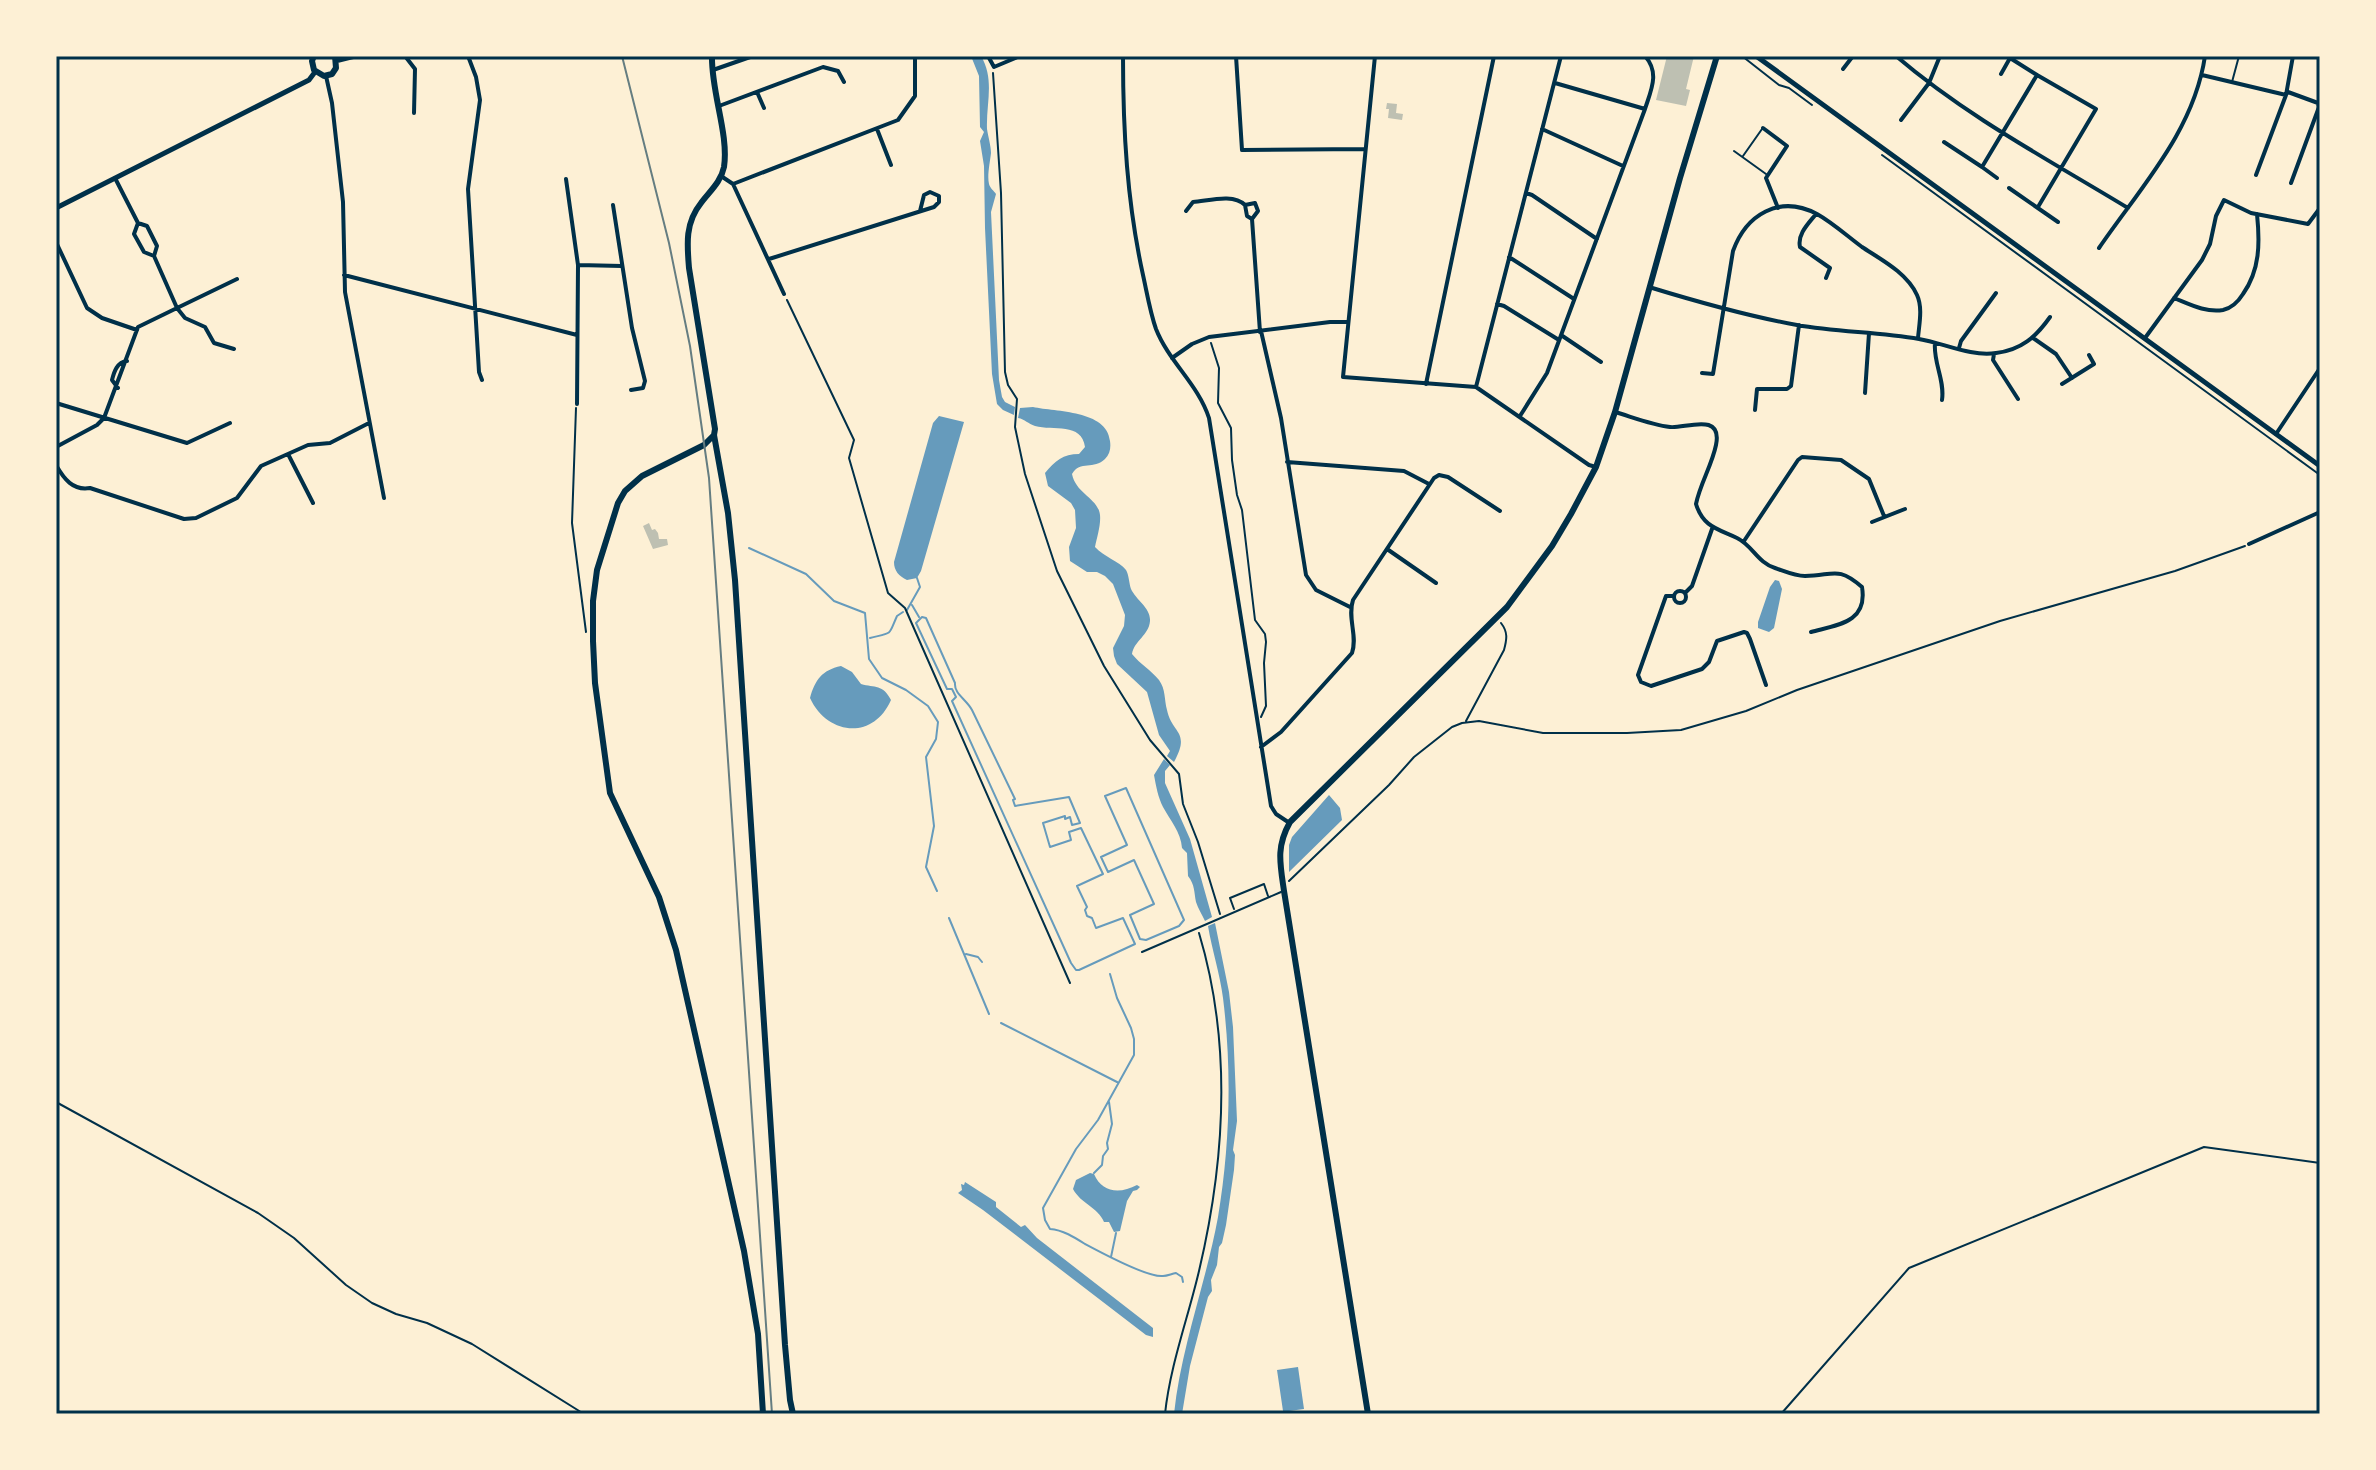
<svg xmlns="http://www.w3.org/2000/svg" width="2376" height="1470" viewBox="0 0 2376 1470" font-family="Jost,sans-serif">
<rect width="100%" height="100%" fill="#fdf0d5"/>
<path fill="#669bbc" d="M971,56H981C995,80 986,103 987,129C988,136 991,146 991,153C990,162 987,176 989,184C990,188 994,191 996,194L991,212L999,380L1002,397L1005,402L1015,407L1014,415L1003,410L997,404L992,374L985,228L984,166L980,141L984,132L980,127L979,76Z
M1033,407C1056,412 1107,410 1110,441C1111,448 1110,454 1105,459C1094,470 1080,460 1072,474C1076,494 1098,498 1100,515C1101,525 1097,537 1095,547C1104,557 1119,561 1126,570C1129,575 1129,583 1131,589C1136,600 1151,608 1150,621C1149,635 1134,641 1132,654C1140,664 1151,670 1159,680C1166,690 1164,699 1167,710C1172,734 1191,731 1174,762L1167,756L1170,751L1159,735L1147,692L1117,664L1114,656L1113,648L1124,626L1125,615L1113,584L1105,576L1097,572H1087L1070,561L1069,547L1076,528L1075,510L1071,503L1048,486L1045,473C1055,461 1063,454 1079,454L1085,447C1082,422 1053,431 1035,426C1028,424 1025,419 1018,418L1020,408Z
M939,416L964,422L921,571L917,578L907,580C899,576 894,571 894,562L933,423Z
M1775,580L1779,581L1782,589L1774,628L1769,632L1758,628V622L1770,587Z
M841,666L852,672L861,684C875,688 883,684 891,700C873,741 827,735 810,698C815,680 822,670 841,666Z
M1164,759L1170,765L1165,771V783L1190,839L1212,917L1205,921C1202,915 1198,908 1196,902C1194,892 1195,885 1188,876L1187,853L1182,848C1181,832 1170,820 1163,807C1158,797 1156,786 1154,775Z
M1329,795L1340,808L1342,820L1289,872V845L1292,837Z
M1215,923L1229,992L1233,1027L1237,1121L1233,1150L1235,1155L1234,1170L1226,1225L1222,1243L1219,1247L1217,1265L1211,1280L1212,1291L1208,1297L1190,1366L1182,1414H1174C1181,1347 1206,1283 1218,1217C1230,1145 1232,1070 1223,998C1220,974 1212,950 1208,926Z
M1090,1173L1094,1174C1102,1193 1120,1194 1137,1185L1140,1187L1137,1190L1133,1191L1127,1201L1120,1231L1114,1232L1109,1222H1104C1098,1207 1081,1204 1073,1189L1076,1180Z
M965,1182L996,1202V1207L1021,1227L1025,1225L1037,1238L1153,1328V1337L1146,1335L983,1210L958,1193L962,1190L961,1184L964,1185Z
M1298,1367L1304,1409L1289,1411V1414H1281L1283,1411L1277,1370Z"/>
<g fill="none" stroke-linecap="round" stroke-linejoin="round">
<path stroke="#669bbc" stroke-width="2" d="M749,548L806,574L834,601L865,613L869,659L882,678L906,690L928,706L938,722L936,739L926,757L934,826L926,867L937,891
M912,605L919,617
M907,610L920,587L917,578
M922,617L926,618L955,683C954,694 966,699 972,710L1015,799L1013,800L1015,806L1069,797L1080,823L1072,825L1070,817L1065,819V816L1043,823L1050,847L1071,840L1069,832L1081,828L1103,874L1077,886L1087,907L1085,910L1087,916L1092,918L1096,928L1123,918L1135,944L1079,970H1076L1071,963L952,701L956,697L952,689H947L916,623Z
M870,638C894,632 888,636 897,616L903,612
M1126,788L1184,920L1179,926L1146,940L1140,939L1130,915L1154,904L1134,860L1108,872L1101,857L1127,845L1105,796Z
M949,918L989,1014
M966,954L978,957L982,962
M1110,974L1117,998L1131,1028L1134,1039V1055L1098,1120L1076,1149L1043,1208L1045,1220L1050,1229C1063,1230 1074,1237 1085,1244C1100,1252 1148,1278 1163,1276C1167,1276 1171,1274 1176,1273L1182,1277L1183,1282
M1001,1023L1117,1082
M1094,1173L1102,1165L1103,1156L1108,1149L1107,1143L1112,1124L1109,1102
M1111,1257L1116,1233"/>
</g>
<path fill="#bec0b2" d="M1667,56H1694L1686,89L1690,90L1686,106L1656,100Z
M1387,103L1397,104L1396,113L1403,114L1402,120L1388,118L1389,109H1386Z
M649,523L652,530L655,529L658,533L659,539H667L668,545L653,549L643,526Z"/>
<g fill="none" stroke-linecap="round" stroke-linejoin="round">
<path stroke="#003049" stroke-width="2" d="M1742,56L1779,85L1789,88L1812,105
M993,73L1001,193L1005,372L1008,385L1017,399L1015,427L1025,474L1057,571L1104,666L1150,740L1179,774L1183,804L1198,842L1220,914
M1882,155L2320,475
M787,300L854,440L849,458L888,593L905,608L1070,983
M1211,343L1219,368L1218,403L1231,428L1232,460L1237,495L1242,510L1255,620L1265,634L1266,642L1264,663L1266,706L1261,717
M576,408L572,523L586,632
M1466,721L1504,650C1507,639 1508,632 1501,623
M1289,881L1389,785L1414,757L1452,727L1462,723L1479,721L1543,733H1627L1681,730L1746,711L1797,690L2000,621L2175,571L2245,546
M56,1102L258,1213L294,1238L346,1285L372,1303L396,1314L427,1323L472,1344L584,1414
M1165,1414C1170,1366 1188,1318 1199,1271C1225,1161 1232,1043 1199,933
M1781,1414L1909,1268L2204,1147L2320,1163"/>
<path stroke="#003049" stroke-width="2" d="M2232,82L2239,56
M1734,151L1766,174
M1743,156L1762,129
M1234,909L1230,898L1264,884L1268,896
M1142,952L1281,892"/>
<path stroke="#003049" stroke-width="4" d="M405,56L415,69L414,113
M468,56L476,77L480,100L468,189L479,372L482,380
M988,56L994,67L1020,56
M1123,56C1123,131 1127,202 1143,275C1147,293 1150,312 1156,329C1169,362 1198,384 1209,418L1271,806L1276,814L1288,822
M1236,56L1242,150L1365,149
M1375,56L1343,377L1476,387L1589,465L1596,467
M1896,56C1966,116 2049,160 2128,208
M1843,69L1853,56
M713,70L753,56
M2001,74L2010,58L2037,75
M2202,75L2286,95L2293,56
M326,76L332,103L343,202L345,292L384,498
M1555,83L1645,109
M757,92L764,108
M2288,92L2318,103L2319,107L2291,183
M719,106L823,67L838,71L844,82
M1901,120L1929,83L1940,56
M1763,128L1787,146L1766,178L1778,208
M877,129L891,165
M1542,129L1623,166
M1944,142L1982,167
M2256,175L2286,95
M721,176L733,184L784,294
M1997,178L1982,167L2037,75L2096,109L2038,207
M566,179L578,265L577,404
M733,184L898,120L915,96V56
M2009,188L2058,222
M1526,193L1532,195L1597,239
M613,205L632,328L645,381L643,388L631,390
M1186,211L1193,202C1208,201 1233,193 1245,205
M1816,214C1809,223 1797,234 1800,247L1830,268L1826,278
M1252,219L1247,216L1245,205L1255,203L1258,211L1252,219L1260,332
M138,223L134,234L144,252L154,256
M56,242L87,308L102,318L137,330
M2099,248C2140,188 2194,131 2205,56
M1509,257L1574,299
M769,259L934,207L939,202V196L930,192L924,195L920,211
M578,265L622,266
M344,275L577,335
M1649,287C1698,302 1747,316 1797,325C1837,332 1878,332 1919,339C1943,343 1971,357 1996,353C2021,350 2036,337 2050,317
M2174,298C2189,304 2206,313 2223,310C2232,308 2238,302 2243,294C2260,270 2260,243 2257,214
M1497,304L1504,306L1559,340
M1261,331L1281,418L1306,575L1316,590L1350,607
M1561,335L1601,362
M2033,338L2056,354L2072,378
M2145,338L2202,260L2210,244L2216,216L2224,200L2251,213L2308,224L2320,208
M1935,343C1933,362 1945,380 1942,400
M1959,348L1961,341L1996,293
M234,349L214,343L205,327L185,318L177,308L237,279
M1994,354L1993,360L2018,399
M1172,358L1192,344L1209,337L1330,322H1347
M1702,373L1713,374L1733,251C1746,215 1779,194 1817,214C1833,223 1847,236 1862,247C1882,260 1907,273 1917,295C1923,308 1919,325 1918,338
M1426,384L1494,56
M2062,384L2094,364L2089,355
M1476,387L1561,56
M118,388L112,380C114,372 117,362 127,361
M1865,393L1869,333
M56,403L187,443L230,423
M1755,410L1757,389H1787L1791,386L1799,325
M1615,412C1632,417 1652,425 1670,427C1684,429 1723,411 1716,445C1712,465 1700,484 1696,504C1703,527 1718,529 1737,538C1752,545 1758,563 1775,568C1784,571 1795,576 1805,576C1833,576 1837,565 1862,587C1868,623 1837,625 1811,632
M1520,416L1547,373L1645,109C1651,90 1660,73 1645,56
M2276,434L2320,368
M56,447L97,425L104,418L138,327L177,308L154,256L157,246L147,226L138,223L115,178
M288,454L313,503
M1287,462L1404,471L1429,484
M56,465C64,479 73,491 90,488L184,519L196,518L237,498L261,466L308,445L330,443L369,423
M1872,522L1905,509
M1744,541L1798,460L1802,457L1841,460L1869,479L1884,516
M2249,544L2320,512
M1387,549L1436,583
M1674 597a6 6 0 1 1 12 0a6 6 0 1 1-12 0Z
M1685,593L1692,586L1712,529
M1674,596H1666L1638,675L1641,682L1651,686L1702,669L1709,662L1717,641L1744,632L1747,633L1750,639L1766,685
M1261,747L1281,732L1352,653C1358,636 1347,618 1353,600L1434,478L1439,475L1448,477L1500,511"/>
<path stroke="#003049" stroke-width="5" d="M1756,56L2320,466
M56,208L309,80L315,72"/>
<path stroke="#003049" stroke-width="6" d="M314,56L312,61L314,70L324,76L332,74L336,68L335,56
M712,56C711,92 729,134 724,167C721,182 710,191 701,203C685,223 687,244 689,268L715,429L714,435L728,513L735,580L785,1345L790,1400L793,1414
M337,60L353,56
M714,435L704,445L642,476L625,491L618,503L597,570L593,601V641L595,683L610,793L659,897L676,950L744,1251L758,1334L763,1414
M1368,1414L1284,891C1280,863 1276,847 1290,822L1507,607L1552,546L1571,514L1596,467L1615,412L1680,178L1717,56"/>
<path stroke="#657d81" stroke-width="2" d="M622,56L669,243L690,346L709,478L772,1414"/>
</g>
<rect width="2376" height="1470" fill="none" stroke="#fdf0d5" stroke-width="116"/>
<rect x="58" y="58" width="2260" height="1354" fill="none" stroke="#003049" stroke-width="3"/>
</svg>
